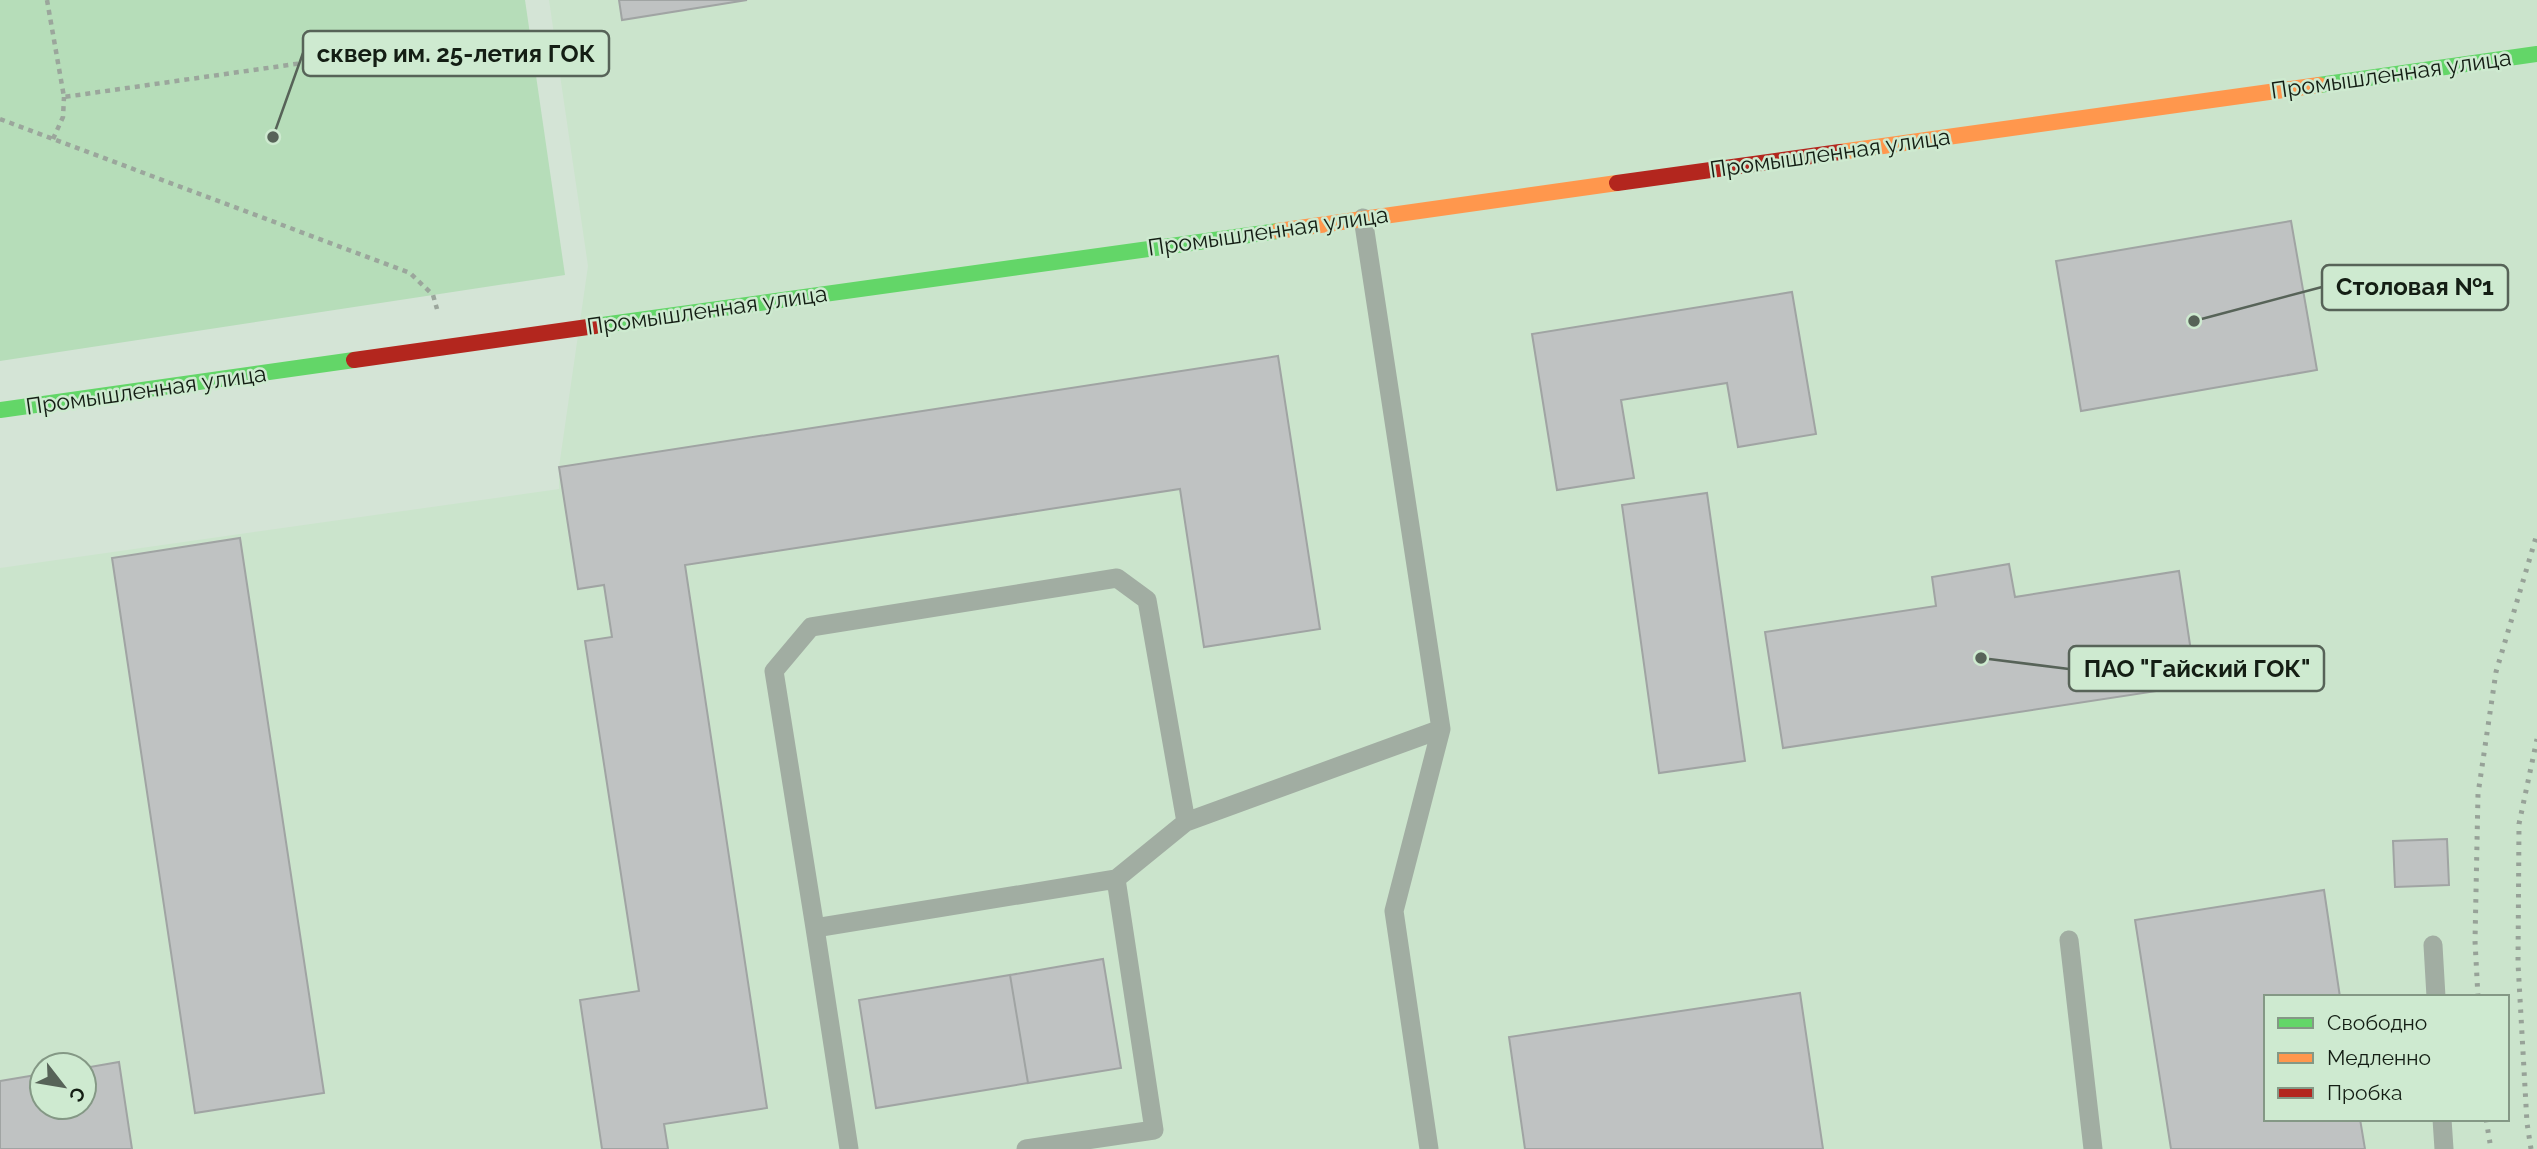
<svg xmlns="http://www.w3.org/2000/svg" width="2537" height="1149" viewBox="0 0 2537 1149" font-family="Raleway,sans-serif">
<rect width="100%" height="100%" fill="#d4e4d6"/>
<path fill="#cbe4cc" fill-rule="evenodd" d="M549,0H2537V1149H0V568L559,489V467L588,266ZM2266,997H2507V1119H2266ZM42,1065H84V1107H42Z"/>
<path fill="#b6ddb9" d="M0,0H525L565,275L0,361Z"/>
<path fill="#bfc2c2" stroke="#a0a4a3" stroke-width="2" d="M619,0H747L622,20Z
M2291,221L2317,370L2081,411L2056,261Z
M1792,292L1816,434L1738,447L1727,383L1621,400L1634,478L1557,490L1532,334Z
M1278,356L1320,629L1204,647L1180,489L685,565L767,1108L664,1124L668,1149H602L580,1000L639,991L585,641L612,637L604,585L578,589L559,467Z
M1707,493L1745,761L1659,773L1622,505Z
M240,538L324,1093L195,1113L112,558Z
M2009,564L2015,597L2179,571L2196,685L1783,748L1765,632L1936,606L1932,577Z
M2447,839L2449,885L2395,887L2393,841Z
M2324,890L2340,997H2266V1119H2360L2365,1149H2171L2135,920Z
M1103,959L1121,1068L1028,1083L1010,975Z
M1010,975L1028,1083L876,1108L859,1000Z
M1800,993L1823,1149H1525L1509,1037Z
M119,1062L132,1149H0V1081L42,1074V1107H84V1068Z"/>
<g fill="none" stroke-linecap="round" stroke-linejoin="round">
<path stroke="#9ba69c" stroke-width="4.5" stroke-dasharray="5 5" stroke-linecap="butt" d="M47,0L64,97L513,33
M0,119L410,273L433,295L437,309
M53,139L63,117L64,97"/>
<path stroke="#a1ada2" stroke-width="19" d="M1363,218L1441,729L1394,911L1429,1149
M1116,879L815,928L774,671L811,627L1117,578L1147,600L1186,822
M815,928L849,1149
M2069,940L2093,1149
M2433,945L2436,997
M2442,1119L2444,1149
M1026,1149L1154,1130L1116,879L1186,822L1441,729"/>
<path stroke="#63d668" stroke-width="16" d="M2319,85L2537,54
M595,326L1278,231
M0,410L354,360"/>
<path stroke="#ff974d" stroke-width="16" d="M1840,152L2319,85
M1278,231L1617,183"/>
<path stroke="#b3261e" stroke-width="16" d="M1617,183L1840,152
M354,360L595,326"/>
<path stroke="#97a298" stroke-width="5" stroke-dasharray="3.5 7" stroke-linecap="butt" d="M2478,997L2475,941L2478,794L2496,672L2537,534
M2486,1119L2491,1149
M2531,1149L2527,1123L2518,963L2519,824L2537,739"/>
</g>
<g text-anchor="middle" stroke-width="5" stroke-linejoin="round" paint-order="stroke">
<g font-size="23" fill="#141e14" stroke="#ceead0">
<text transform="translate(2391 74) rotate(-8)" y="8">Промышленная улица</text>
<text transform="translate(1830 153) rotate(-8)" y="8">Промышленная улица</text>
<text transform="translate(1268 231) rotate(-8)" y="8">Промышленная улица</text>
<text transform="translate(707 310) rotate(-8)" y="8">Промышленная улица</text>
<text transform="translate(146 390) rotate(-8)" y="8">Промышленная улица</text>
</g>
</g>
<path fill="none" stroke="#576358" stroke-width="2.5" d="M273 137L303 53M2194 321L2322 287M1981 658L2069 669"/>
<g fill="#576358" stroke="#ceead0" stroke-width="2.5">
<circle cx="273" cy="137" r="7"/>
<circle cx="2194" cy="321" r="7"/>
<circle cx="1981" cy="658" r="7"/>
</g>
<g fill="#ceead0" stroke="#576358" stroke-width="2.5">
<rect x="303" y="31" width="306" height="45" rx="7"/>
<rect x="2322" y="265" width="186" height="45" rx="7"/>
<rect x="2069" y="646" width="255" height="45" rx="7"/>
</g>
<g font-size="24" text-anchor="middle" font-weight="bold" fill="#141e14">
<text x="456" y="62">сквер им. 25-летия ГОК</text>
<text x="2415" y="295">Столовая №1</text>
<text x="2197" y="677">ПАО "Гайский ГОК"</text>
</g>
<rect x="2264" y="995" width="245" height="126" fill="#ceead0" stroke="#849885" stroke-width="2"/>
<rect x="2278" y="1018" width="35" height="10" fill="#63d668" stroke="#849885" stroke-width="2"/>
<text x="2327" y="1030" font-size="21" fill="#141e14">Свободно</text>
<rect x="2278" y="1053" width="35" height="10" fill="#ff974d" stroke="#849885" stroke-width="2"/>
<text x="2327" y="1065" font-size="21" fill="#141e14">Медленно</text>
<rect x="2278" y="1088" width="35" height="10" fill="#b3261e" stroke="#849885" stroke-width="2"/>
<text x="2327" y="1100" font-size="21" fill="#141e14">Пробка</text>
<g transform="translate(63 1086) rotate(121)"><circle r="33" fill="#ceead0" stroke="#849885" stroke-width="2"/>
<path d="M0-5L12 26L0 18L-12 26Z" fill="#576358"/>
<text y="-10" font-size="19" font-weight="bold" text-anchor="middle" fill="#141e14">С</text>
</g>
</svg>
